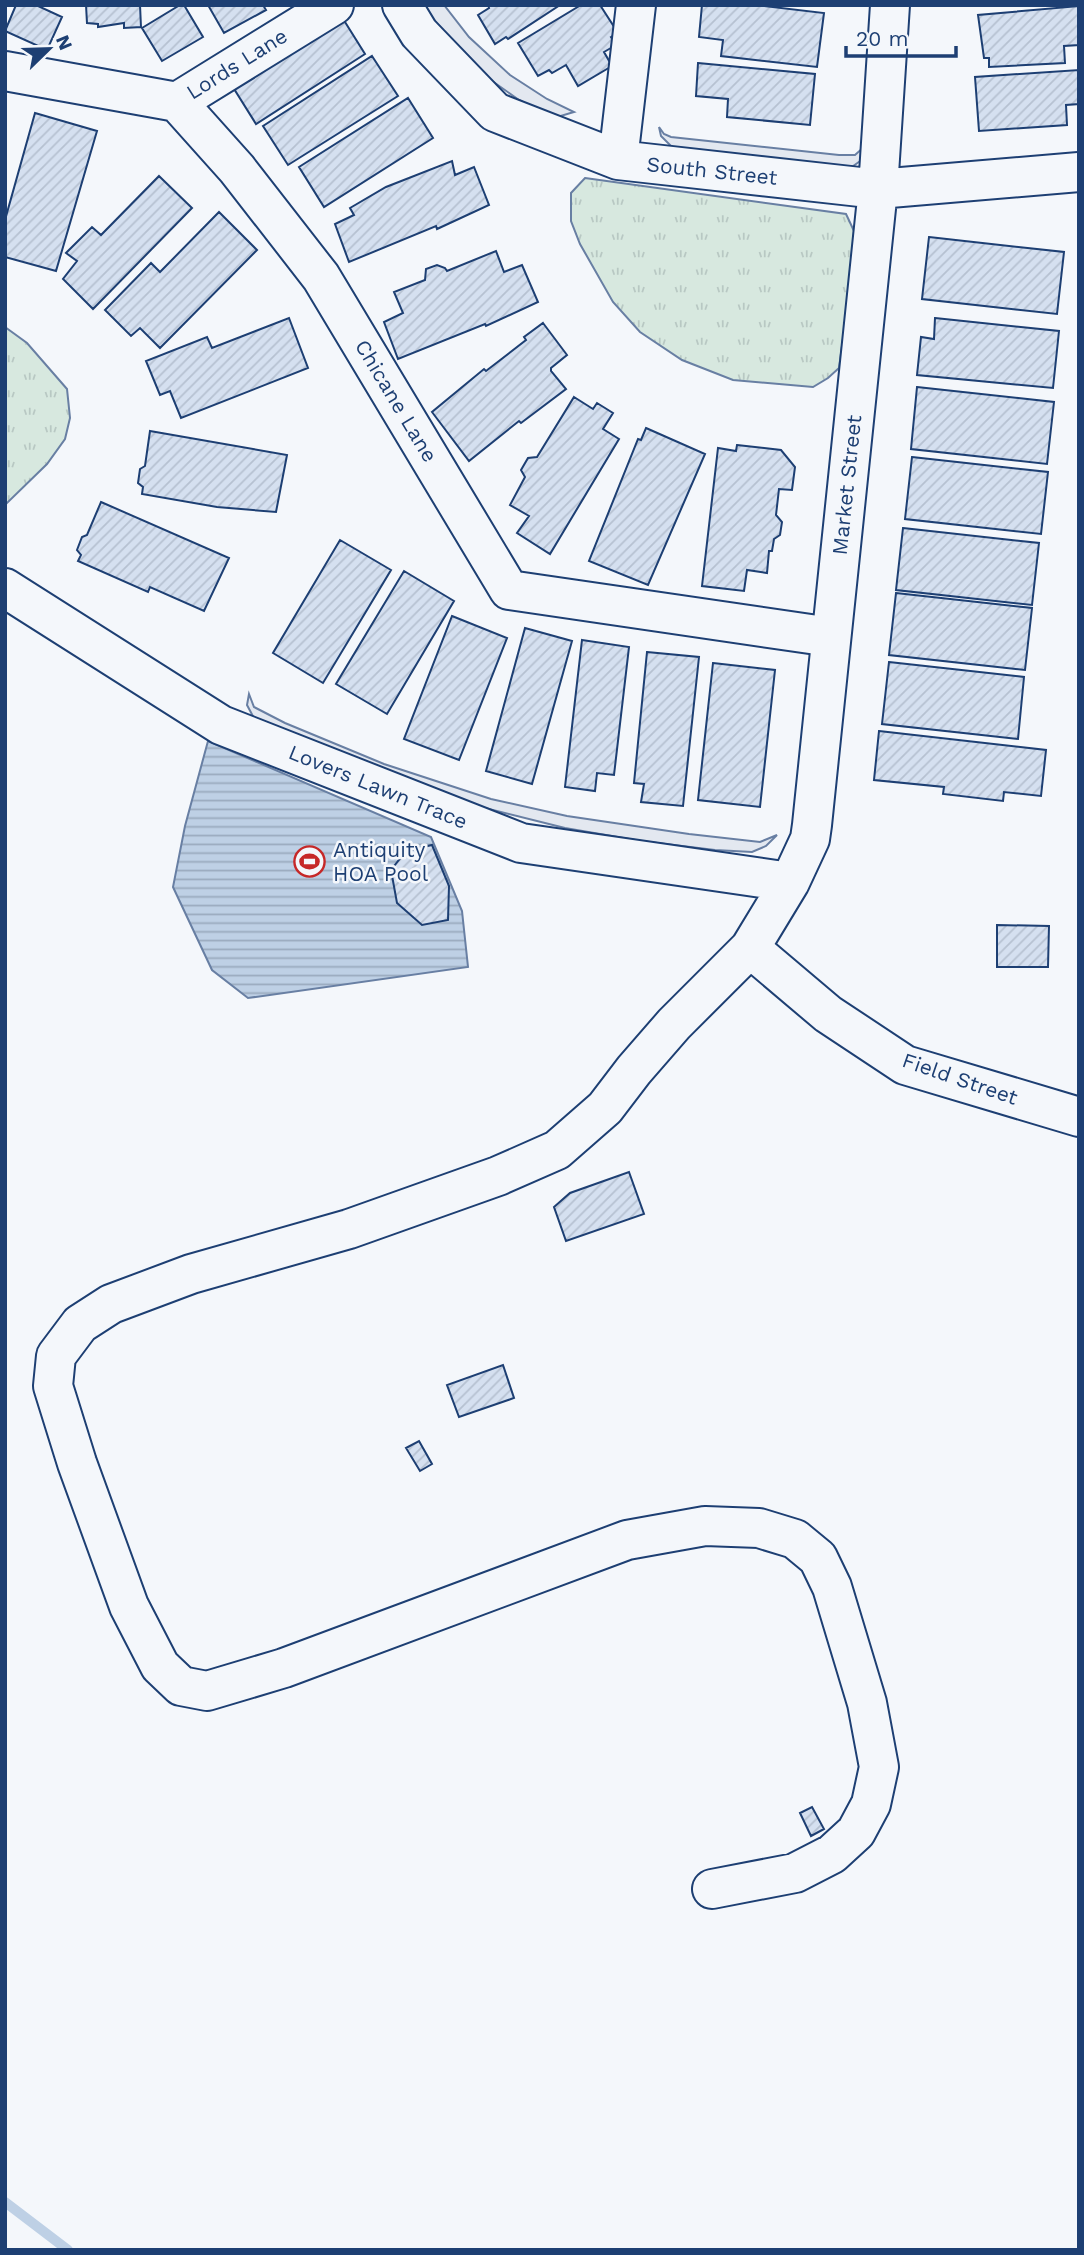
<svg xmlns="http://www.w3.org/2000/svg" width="1084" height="2255" viewBox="0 0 1084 2255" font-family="'Work Sans',sans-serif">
<defs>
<pattern id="grass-tufts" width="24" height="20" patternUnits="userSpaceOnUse" patternTransform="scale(1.75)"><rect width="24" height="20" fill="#d7e8df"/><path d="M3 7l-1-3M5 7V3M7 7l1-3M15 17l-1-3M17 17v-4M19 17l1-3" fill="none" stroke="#b8c8c3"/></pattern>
<pattern id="water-rules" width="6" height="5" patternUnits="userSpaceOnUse" patternTransform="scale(1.75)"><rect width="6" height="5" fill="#bed0e5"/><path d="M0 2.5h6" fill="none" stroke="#9aaabe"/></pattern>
<pattern id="building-hatch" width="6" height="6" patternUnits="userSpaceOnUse" patternTransform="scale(1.75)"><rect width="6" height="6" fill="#d5e0f0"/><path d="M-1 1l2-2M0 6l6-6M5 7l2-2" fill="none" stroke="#b6c1d1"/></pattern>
</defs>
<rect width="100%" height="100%" fill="#f4f7fb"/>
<path fill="url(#grass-tufts)" stroke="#687fa3" stroke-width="2" d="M585,178L846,214L854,231L850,288L839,368L828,378L813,387L733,380L682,360L640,332L613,302L580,244L571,221V193Z
M5,327L27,343L67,389L70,418L65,439L47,464L5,505Z"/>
<path fill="#e3e8f0" stroke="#687fa3" stroke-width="2" d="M425,5H444L469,37L510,75L547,99L574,112L554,118L519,100L488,78L460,50L433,19Z
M659,127L664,134L671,137L839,155H855L865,146L863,159L849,169L684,153L671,146L661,136Z
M249,694L254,707L285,723L384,764L491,799L567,816L689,834L760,842L777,835L766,846L752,852L715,850L641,841L565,828L417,791L256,722L247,705Z"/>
<path fill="url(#water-rules)" stroke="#687fa3" stroke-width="2" d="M208,741L431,837L462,911L468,967L248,998L212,970L173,887L185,826Z"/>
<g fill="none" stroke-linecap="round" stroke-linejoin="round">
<path stroke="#bed0e5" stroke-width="10" d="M5,2202L68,2250"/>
</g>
<path fill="url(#building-hatch)" stroke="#1d3f73" stroke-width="2" d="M16,5H36L62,17L47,50L5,31Z
M86,5H140L141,27L124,28V23L98,27V24L87,23Z
M180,5H184L203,37L162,61L142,28Z
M208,5H263L266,10L224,33Z
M488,5H560L508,39L506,37L495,44L478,15L489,8Z
M581,5H600L618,33L611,37L616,45L604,52L612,66L578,86L566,65L552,73L549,70L538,76L518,43Z
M702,5H756L824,13L817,67L721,56L723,40L699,37Z
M1079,6V45L1064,46L1065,63L989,67V58H984L978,15Z
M340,14L365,54L256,124L231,84Z
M372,56L398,96L288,165L263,126Z
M698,63L815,74L810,125L727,117L728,99L696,96Z
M1079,70V104L1066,105L1067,125L979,131L975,77Z
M408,98L433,138L324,207L299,167Z
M35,113L97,131L56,271L5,257V220Z
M452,161L455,175L474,167L489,205L437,229L436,226L349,262L335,224L354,215L350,208L386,187Z
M159,176L192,208L93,309L63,279L77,261L66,253L92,227L101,235Z
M219,212L257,250L160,348L140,328L131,336L105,310L151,263L160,272Z
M929,237L1064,252L1057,314L922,299Z
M496,251L504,272L522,265L538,302L486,326L485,324L398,359L384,322L403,313L394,292L425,280L426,269L437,265L445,268L447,271Z
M289,318L308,368L181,418L170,391L160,395L146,361L207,337L212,348Z
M935,318L1059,331L1053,388L917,375L921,337L934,339Z
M543,323L567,355L551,368V371L566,389L521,423L519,421L469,461L432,412L484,369L486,371L526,340L524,337Z
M917,387L1054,402L1047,464L911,449Z
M574,397L593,409L597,403L613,413L603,429L619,439L550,554L517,533L529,516L510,505L525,477L521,470L528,458L537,457Z
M646,428L705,454L648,585L589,561L638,439L641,440Z
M150,431L287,455L276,512L217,507L142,494L143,487L138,483L140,469L145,466Z
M737,445L781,450L795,467L792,490L779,489L776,515L782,522L780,535L774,539L772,551H769L767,573L747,570L744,591L702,586L718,448L736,451Z
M912,457L1048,472L1041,534L905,519Z
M101,502L229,558L204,611L150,587L148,592L78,561L81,555L77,550L82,537L87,535Z
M903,528L1039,543L1032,605L896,590Z
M340,540L391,570L323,683L273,653Z
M404,571L454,601L387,714L336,684Z
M896,593L1032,608L1025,670L889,655Z
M452,616L507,638L459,760L404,739Z
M525,628L572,641L532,784L486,771Z
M582,640L629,647L614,775L597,773L595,791L565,787Z
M647,652L699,657L683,806L641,802L644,784L634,783Z
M889,662L1024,677L1018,739L882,724Z
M713,663L775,670L760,807L698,800Z
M879,731L1046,750L1041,796L1004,792L1003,801L943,794L944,787L874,780Z
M432,845L449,886L448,920L422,925L397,903L391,870L406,851Z
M997,925L1049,926L1048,967H997Z
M629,1172L644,1214L566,1241L554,1207L570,1193Z
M503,1365L514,1398L459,1417L447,1385Z
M419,1441L432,1464L420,1471L406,1448Z
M812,1807L824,1829L811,1836L800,1813Z"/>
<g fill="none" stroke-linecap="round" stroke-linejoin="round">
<defs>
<path id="minor" d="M402,5L419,33L495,112L618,160L878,189L1079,172
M5,71L177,102L237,169L321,277L509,590L831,637
M177,102L334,5
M618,160L636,5
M5,588L221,725L521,843L790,882
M750,948L828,1014L905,1065L1079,1117
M712,1889L795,1873L832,1854L856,1832L871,1804L879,1767L867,1703L832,1587L818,1558L795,1539L759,1528L705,1526L627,1540L284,1668L207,1691L181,1686L160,1666L129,1606L77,1463L53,1386L56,1356L80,1324L111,1304L191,1274L349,1229L498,1176L557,1150L605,1108L634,1070L674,1024L750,948L790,882L810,839L812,825L878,189L890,5"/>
</defs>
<use href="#minor" stroke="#1d3f73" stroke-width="42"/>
<use href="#minor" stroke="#f4f7fb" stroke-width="38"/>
</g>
<defs>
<symbol id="stadium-ring" viewBox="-11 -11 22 22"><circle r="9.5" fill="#f4f7fb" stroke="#c62828" stroke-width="1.5"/><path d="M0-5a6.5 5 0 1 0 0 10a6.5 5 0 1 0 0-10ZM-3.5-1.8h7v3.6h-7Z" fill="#c62828"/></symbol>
</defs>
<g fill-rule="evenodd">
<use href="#stadium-ring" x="292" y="844" width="35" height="35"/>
</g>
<g text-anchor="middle" stroke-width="5" stroke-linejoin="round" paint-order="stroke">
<g font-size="21" fill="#1d3f73" stroke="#f4f7fb">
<text transform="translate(237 64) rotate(-32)" y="7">Lords Lane</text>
<text transform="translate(712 171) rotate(6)" y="7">South Street</text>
<text transform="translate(396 401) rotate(59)" y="7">Chicane Lane</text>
<text transform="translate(847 485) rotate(-84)" y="7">Market Street</text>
<text transform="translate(378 787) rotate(22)" y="7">Lovers Lawn Trace</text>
<text transform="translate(960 1079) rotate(19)" y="7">Field Street</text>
</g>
<g font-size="21" fill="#1d3f73" stroke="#f4f7fb" text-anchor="start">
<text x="333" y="857">Antiquity<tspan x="333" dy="24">HOA Pool</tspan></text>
</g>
</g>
<rect width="1084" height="2255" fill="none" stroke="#1d3f73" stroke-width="14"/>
<g transform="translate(49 49) rotate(67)" stroke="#f4f7fb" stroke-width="5" paint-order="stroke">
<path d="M0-5L12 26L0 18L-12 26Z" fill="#1d3f73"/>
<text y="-10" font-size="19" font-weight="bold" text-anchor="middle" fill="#1d3f73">N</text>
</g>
<path d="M846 46v10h110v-10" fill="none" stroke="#1d3f73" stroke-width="3.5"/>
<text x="856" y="46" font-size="21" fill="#1d3f73" stroke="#f4f7fb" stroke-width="5" paint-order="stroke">20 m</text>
</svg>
